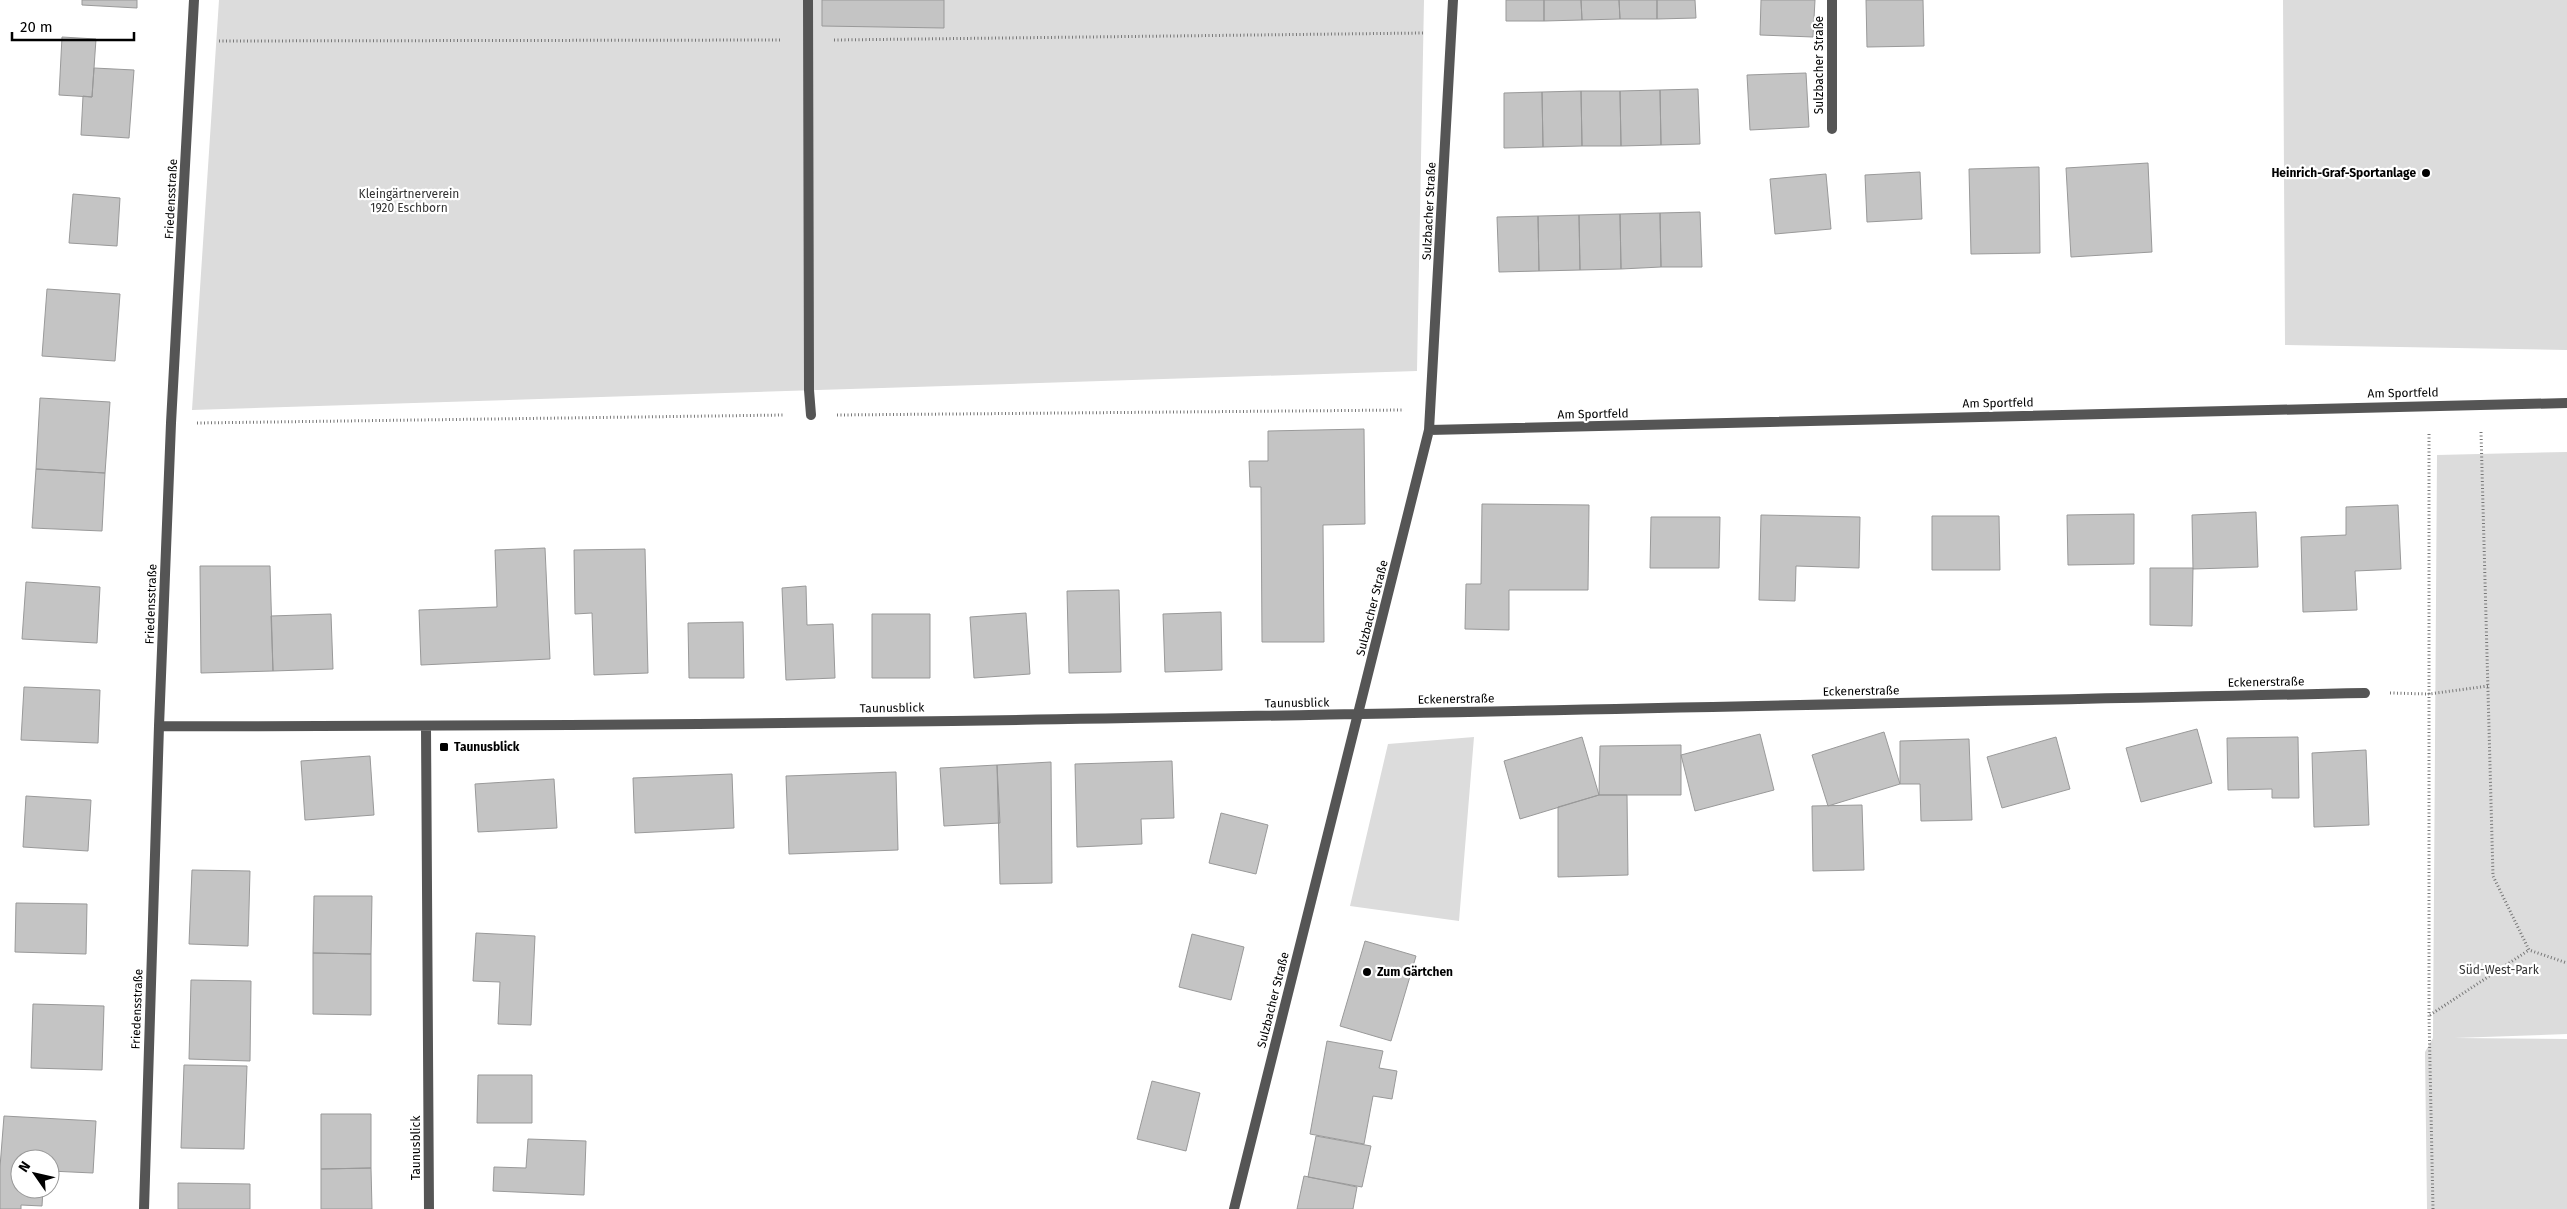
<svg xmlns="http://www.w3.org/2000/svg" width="2567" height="1209" viewBox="0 0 2567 1209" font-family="'Fira Sans',sans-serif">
<rect width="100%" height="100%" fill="#fff"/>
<path fill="#dcdcdc" d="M219,0H1424L1417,371L192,410Z
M2283,0H2567V350L2285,345Z
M2567,452V1034L2454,1038L2567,1039V1209H2427L2425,1052L2433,1038L2437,455Z
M1474,737L1459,921L1350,906L1388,744Z"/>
<path fill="#c4c4c4" stroke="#999" d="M82,0H137V8L82,5Z
M822,0H944V28L822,26Z
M1506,0H1544V21H1506Z
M1544,0H1581L1582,20L1544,21Z
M1581,0H1619L1620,19L1582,20Z
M1619,0H1657V19H1620Z
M1657,0H1695L1696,18L1657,19Z
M1761,0H1815L1813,37L1760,35Z
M1866,0H1923L1924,46L1867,47Z
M62,37L96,39L92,97L59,95Z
M94,68L134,70L129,138L81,135L83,96L92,97Z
M1806,73L1809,127L1750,130L1747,75Z
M1698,89L1700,144L1661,145L1660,90Z
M1660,90L1661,145L1621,146L1620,91Z
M1581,91H1620L1621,146H1582Z
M1581,91L1582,146L1543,147L1542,92Z
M1542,92L1543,147L1504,148V93Z
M2148,163L2152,252L2071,257L2066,168Z
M2039,167L2040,253L1971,254L1969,169Z
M1920,172L1922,219L1867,222L1865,175Z
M1826,174L1831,229L1775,234L1770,179Z
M73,194L120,198L117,246L69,243Z
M1700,212L1702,267H1661L1660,213Z
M1660,213L1661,267L1621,269L1620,214Z
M1620,214L1621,269L1580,270L1579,215Z
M1579,215L1580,270L1539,271L1538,216Z
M1538,216L1539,271L1499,272L1497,217Z
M47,289L120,294L115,361L42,356Z
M40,398L110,402L105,473L36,469Z
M1364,429L1365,524L1323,525L1324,642H1262L1261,487H1250L1249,461H1268V431Z
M36,469L105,473L102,531L32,528Z
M1482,504L1589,505L1588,590H1509V630L1465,629L1466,584H1481Z
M2398,505L2401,569L2355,571L2357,610L2303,612L2301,537L2346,535V507Z
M2256,512L2258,567L2193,569L2192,515Z
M2134,514V564L2068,565L2067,515Z
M1761,515L1860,517L1859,568L1796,566L1795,601L1759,600Z
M1932,516H1999L2000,570H1932Z
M1651,517H1720L1719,568H1650Z
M545,548L550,659L421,665L419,610L497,607L495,550Z
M645,549L648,673L594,675L592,613L575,614L574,550Z
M200,566H270L273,671L201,673Z
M2150,568H2193L2192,626L2150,625Z
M26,582L100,587L97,643L22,639Z
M806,586L807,625L833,624L835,678L786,680L782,588Z
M1119,590L1121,672L1069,673L1067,591Z
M1221,612L1222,670L1165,672L1163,614Z
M1026,613L1030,674L974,678L970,617Z
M331,614L333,669L273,671L271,616Z
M872,614H930V678H872Z
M743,622L744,678H689L688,623Z
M24,687L100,690L98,743L21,740Z
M2197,729L2212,783L2141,802L2126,748Z
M1884,732L1900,784L1828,806L1812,755Z
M1760,734L1774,790L1695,811L1681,755Z
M1582,737L1599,795L1520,819L1504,761Z
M2056,737L2070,789L2002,808L1987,757Z
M2298,737L2299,798H2272V789L2228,790L2227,738Z
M1969,739L1972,820L1921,821L1920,784H1900V741Z
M1681,745V795H1599L1600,746Z
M2366,750L2369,825L2314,827L2312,753Z
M370,756L374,815L305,820L301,761Z
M1172,761L1174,818L1141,819L1142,844L1077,847L1075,764Z
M1051,762L1052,883L1000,884L997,765Z
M997,765L1000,823L944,826L940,768Z
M896,772L898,850L789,854L786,776Z
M732,774L734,828L635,833L633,778Z
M554,779L557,828L478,832L475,784Z
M1599,795H1627L1628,875L1558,877V807Z
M26,796L91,800L88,851L23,847Z
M1862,805L1864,870L1813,871L1812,806Z
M1221,813L1268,825L1256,874L1209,863Z
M192,870L250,871L248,946L189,944Z
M314,896H372L371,954L313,953Z
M16,903L87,904L86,954L15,952Z
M476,933L535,936L531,1025L498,1024L500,982L473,981Z
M1192,934L1244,947L1231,1000L1179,987Z
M1365,941L1416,956L1391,1041L1340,1026Z
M313,953L371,954V1015L313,1014Z
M191,980L251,981L250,1061L189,1059Z
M33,1004L104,1006L102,1070L31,1068Z
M1327,1041L1383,1051L1379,1068L1397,1071L1392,1099L1373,1096L1364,1144L1310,1134Z
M184,1065L247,1066L244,1149L181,1148Z
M478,1075H532V1123H477Z
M1152,1081L1200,1093L1186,1151L1137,1139Z
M321,1114H371V1168L321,1169Z
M4,1116L96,1121L93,1173L50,1171V1159H20V1189H43L42,1206L21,1205V1209H0V1167Z
M1316,1136L1371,1146L1362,1187L1308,1177Z
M528,1139L586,1141L584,1195L493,1191L494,1167L526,1168Z
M371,1168L372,1209H321V1169Z
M1304,1176L1357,1187L1353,1209H1297Z
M178,1183L250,1184V1209H178Z"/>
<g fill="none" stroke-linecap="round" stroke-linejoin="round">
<path stroke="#777" stroke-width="3" stroke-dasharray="1 2.5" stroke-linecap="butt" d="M834,40L1423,33
M219,41L782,40
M837,415L1404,410
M197,423L784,415
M2481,432L2493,876L2529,950L2567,963
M2429,434V694L2488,686
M2390,693L2429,694V1016L2433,1209
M2430,1015L2529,950"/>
<path stroke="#555" stroke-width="10" d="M808,0L809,390L811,415"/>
<path stroke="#555" stroke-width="10" d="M1832,0V129
M1429,430L2567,403
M159,726C894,728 1629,708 2365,693
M426,727L429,1209
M144,1209L159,726L171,423L194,0
M1234,1209L1429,430L1453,0"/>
</g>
<g fill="#000" stroke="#fff" stroke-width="2">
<circle cx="2426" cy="173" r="5"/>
<rect x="439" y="742" width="10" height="10" rx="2.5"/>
<circle cx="1367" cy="972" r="5"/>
</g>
<g text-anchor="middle" stroke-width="4.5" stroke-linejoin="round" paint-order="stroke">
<g font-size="12" fill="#000" stroke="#fff">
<text transform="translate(1819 65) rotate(-90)" y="4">Sulzbacher Straße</text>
<text transform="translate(171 199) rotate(-87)" y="4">Friedensstraße</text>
<text transform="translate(1429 211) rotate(-87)" y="4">Sulzbacher Straße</text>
<text transform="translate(2403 393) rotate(-1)" y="4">Am Sportfeld</text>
<text transform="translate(1998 403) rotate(-1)" y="4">Am Sportfeld</text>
<text transform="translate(1593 414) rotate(-1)" y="4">Am Sportfeld</text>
<text transform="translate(151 604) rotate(-88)" y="4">Friedensstraße</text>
<text transform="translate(1372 608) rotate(-76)" y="4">Sulzbacher Straße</text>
<text transform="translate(2266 682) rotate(-1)" y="4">Eckenerstraße</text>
<text transform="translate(1861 691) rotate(-1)" y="4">Eckenerstraße</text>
<text transform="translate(1456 699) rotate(-1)" y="4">Eckenerstraße</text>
<text transform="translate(1297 703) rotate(-1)" y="4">Taunusblick</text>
<text transform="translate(892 708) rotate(-1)" y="4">Taunusblick</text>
<text transform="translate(1273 1000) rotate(-76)" y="4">Sulzbacher Straße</text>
<text transform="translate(137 1009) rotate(-88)" y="4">Friedensstraße</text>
<text transform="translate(416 1148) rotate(-90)" y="4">Taunusblick</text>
</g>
<g font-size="12" font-weight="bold" fill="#000" stroke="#fff" text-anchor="start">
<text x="2416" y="177" text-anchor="end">Heinrich-Graf-Sportanlage</text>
<text x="454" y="751">Taunusblick</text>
<text x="1377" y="976">Zum Gärtchen</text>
</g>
<g font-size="12" fill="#333" stroke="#fff">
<text x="409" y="198">Kleingärtnerverein<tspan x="409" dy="14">1920 Eschborn</tspan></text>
<text x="2499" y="974">Süd-West-Park</text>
</g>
</g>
<g transform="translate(35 1174) rotate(304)"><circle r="24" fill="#ffffff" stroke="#999999"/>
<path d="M0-4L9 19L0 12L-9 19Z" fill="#000000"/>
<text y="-8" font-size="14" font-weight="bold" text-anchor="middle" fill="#000000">N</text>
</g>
<path d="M12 32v8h122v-8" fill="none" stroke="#000000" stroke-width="2.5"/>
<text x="20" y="32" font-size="15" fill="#000000" stroke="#ffffff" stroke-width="4" paint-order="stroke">20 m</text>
</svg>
